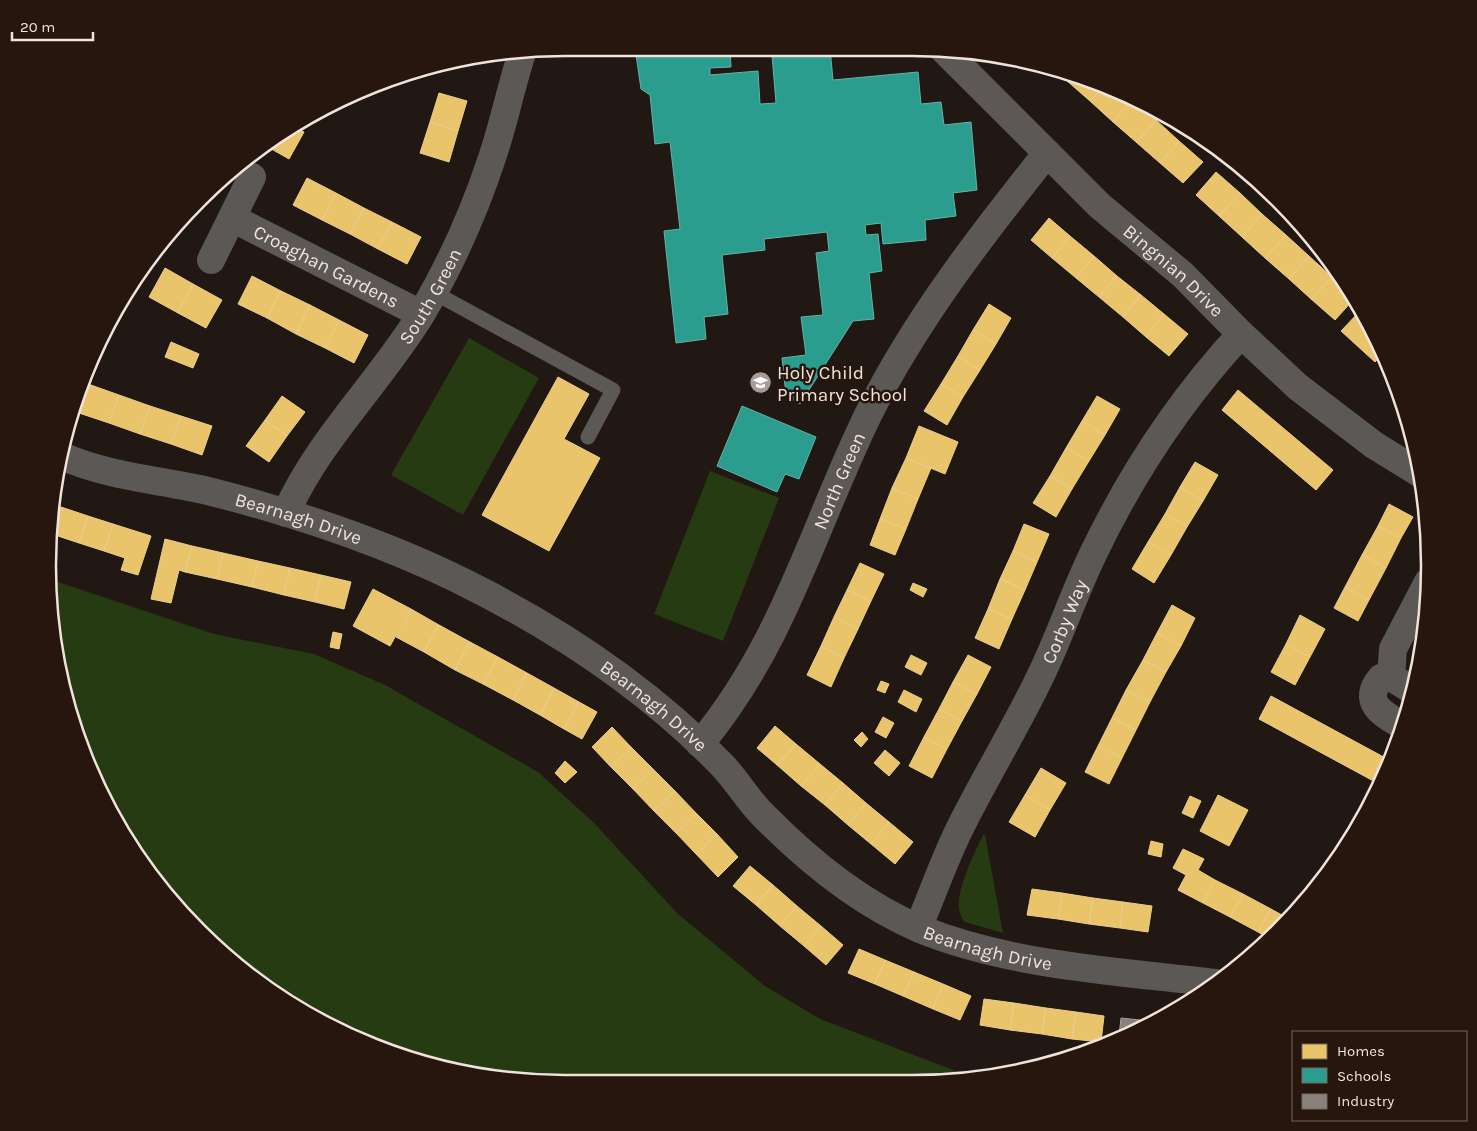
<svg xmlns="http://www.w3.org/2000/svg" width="1477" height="1131" viewBox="0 0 1477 1131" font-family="Karla,sans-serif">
<rect width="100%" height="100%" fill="#211813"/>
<path fill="#263b11" d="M469,338L539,378L463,515L391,475Z
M710,471L779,498L723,641L654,614Z
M49,579L214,634L314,654L385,685L538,772L594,823L678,914L765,986L820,1019L961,1073L990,1077L979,1079H498L368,1044L278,996L199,932L135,853L75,732L57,666Z
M983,835H985L1003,933L965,922C947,904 974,855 983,835Z"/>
<path fill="#e9c46a" stroke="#ebcd8c" d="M1052,67L1071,75L1066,80Z
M1071,75L1103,87L1090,101L1066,80Z
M1103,87L1132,100L1113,122L1090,101Z
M439,93L467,101L458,131L430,122Z
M1132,100L1156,120L1136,142L1113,122Z
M1156,120L1179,141L1160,163L1136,142Z
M430,122L458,131L449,162L420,153Z
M294,127L304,132L289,159L268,147Z
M1179,141L1203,162L1183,183L1160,163Z
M1216,172L1240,193L1219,216L1196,195Z
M307,178L336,193L322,220L293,205Z
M336,193L364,208L350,234L322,220Z
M1240,193L1262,214L1242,237L1219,216Z
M364,208L392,222L378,249L350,234Z
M1262,214L1286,235L1265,258L1242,237Z
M1049,218L1070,236L1052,258L1031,240Z
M392,222L421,237L407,264L378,249Z
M1286,235L1309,256L1289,279L1265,258Z
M1070,236L1094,256L1076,278L1052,258Z
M1094,256L1117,276L1099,297L1076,278Z
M1309,256L1332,277L1311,299L1289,279Z
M165,268L193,284L178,313L149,297Z
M252,276L281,291L267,318L238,304Z
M1117,276L1141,295L1123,317L1099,297Z
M1332,277L1354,299L1335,320L1311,299Z
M193,284L222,300L206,328L178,313Z
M281,291L310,305L296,334L267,318Z
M1141,295L1164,314L1146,337L1123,317Z
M989,304L1011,318L996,344L973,330Z
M310,305L339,320L325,348L296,334Z
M1360,311L1383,353L1375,362L1341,331Z
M1164,314L1188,334L1169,356L1146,337Z
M339,320L368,335L354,363L325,348Z
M973,330L996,344L980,370L958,356Z
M171,342L199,354L193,368L165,357Z
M958,356L980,370L963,397L941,384Z
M558,377L589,394L564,439L600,458L549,551L482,515Z
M85,383L88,384L79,413L74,411Z
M88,384L119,395L109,423L79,413Z
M941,384L963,397L947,425L924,411Z
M1238,390L1333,470L1316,490L1222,410Z
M119,395L150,406L140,434L109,423Z
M282,396L305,412L287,436L265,420Z
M1097,396L1120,409L1105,435L1082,421Z
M150,406L181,416L171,444L140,434Z
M181,416L212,426L202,455L171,444Z
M265,420L287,436L269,462L246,446Z
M1082,421L1105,435L1089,461L1066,448Z
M919,426L958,442L945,474L906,458Z
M1066,448L1089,461L1072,489L1050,476Z
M906,458L931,468L918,499L892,488Z
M1195,462L1218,475L1203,501L1180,487Z
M1050,476L1072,489L1056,517L1033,503Z
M1180,487L1203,501L1187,527L1165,514Z
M892,488L918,499L906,529L880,519Z
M1389,504L1413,517L1401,538L1378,526Z
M55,505L88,516L79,543L52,534Z
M1165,514L1187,527L1171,555L1148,542Z
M88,516L113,524L104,551L79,543Z
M880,519L906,529L895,555L870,545Z
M113,524L151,536L138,575L121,570L125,558L104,551Z
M1024,524L1049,534L1037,562L1013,551Z
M1378,526L1401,538L1386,568L1362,555Z
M165,539L192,546L185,572L179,570L171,603L151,599Z
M1148,542L1171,555L1154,583L1132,569Z
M192,546L223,553L217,579L185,572Z
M1013,551L1037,562L1025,590L1000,579Z
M223,553L258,561L252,587L217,579Z
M1362,555L1386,568L1369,600L1345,587Z
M258,561L290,568L284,595L252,587Z
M860,563L884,574L871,601L847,590Z
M290,568L321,575L315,602L284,595Z
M321,575L351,582L344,609L315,602Z
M1000,579L1025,590L1012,619L988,609Z
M913,583L927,589L923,597L910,590Z
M1345,587L1369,600L1358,621L1334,608Z
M373,589L411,609L390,646L353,626Z
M847,590L871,601L858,629L834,617Z
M1172,605L1195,618L1181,646L1157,633Z
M411,609L439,625L424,652L396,637Z
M988,609L1012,619L999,649L975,638Z
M1300,615L1325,629L1310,657L1286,644Z
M834,617L858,629L844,658L821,646Z
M439,625L470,642L455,670L424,652Z
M333,632L342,634L339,649L330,647Z
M1157,633L1181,646L1166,672L1143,660Z
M470,642L498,657L483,684L455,670Z
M1286,644L1310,657L1295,685L1271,672Z
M821,646L844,658L831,687L807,675Z
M911,655L927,663L921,675L905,667Z
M968,655L991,667L977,694L953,682Z
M498,657L527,673L513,700L483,684Z
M1143,660L1166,672L1150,702L1126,690Z
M527,673L554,688L540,715L513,700Z
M881,681L889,684L885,693L877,690Z
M953,682L977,694L962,721L939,709Z
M554,688L579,702L564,729L540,715Z
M904,690L922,699L916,712L898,702Z
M1126,690L1150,702L1136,730L1112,718Z
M1271,696L1391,761L1379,784L1259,719Z
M579,702L597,712L582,739L564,729Z
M939,709L962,721L947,749L924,737Z
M883,717L894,723L886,738L875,732Z
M1112,718L1136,730L1122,758L1098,746Z
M775,726L796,744L777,765L757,748Z
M612,727L631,747L611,767L592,747Z
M862,732L868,739L861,747L854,740Z
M924,737L947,749L932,778L909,766Z
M796,744L820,764L801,786L777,765Z
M1098,746L1122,758L1109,784L1085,772Z
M631,747L653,769L633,789L611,767Z
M885,750L900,763L889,776L874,763Z
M565,761L577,772L565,783L555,773Z
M820,764L843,783L825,805L801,786Z
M1041,768L1066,783L1050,810L1025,795Z
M653,769L675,791L654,811L633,789Z
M843,783L866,803L848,825L825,805Z
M675,791L696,813L676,833L654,811Z
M1025,795L1050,810L1035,837L1009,822Z
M1218,795L1248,810L1229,846L1200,831Z
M1190,796L1201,801L1193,818L1182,813Z
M866,803L889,822L871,844L848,825Z
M696,813L717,834L696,854L676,833Z
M889,822L913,842L895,864L871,844Z
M717,834L738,857L718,877L696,854Z
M1151,841L1163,844L1161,857L1148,854Z
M1183,849L1204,859L1198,870L1215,880L1203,903L1178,890L1186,875L1173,868Z
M750,866L773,885L756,905L733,886Z
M1215,880L1243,894L1230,917L1203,903Z
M773,885L797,906L780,926L756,905Z
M1032,889L1062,893L1058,919L1027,915Z
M1062,893L1093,898L1089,924L1058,919Z
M1243,894L1271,909L1258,932L1230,917Z
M1093,898L1123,902L1120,928L1089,924Z
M1123,902L1152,906L1148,932L1120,928Z
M797,906L821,926L804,946L780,926Z
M1271,909L1289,919L1270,939L1258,932Z
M821,926L843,945L826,965L804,946Z
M859,949L885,960L875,984L848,973Z
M885,960L914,972L903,996L875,984Z
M914,972L943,984L933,1009L903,996Z
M943,984L971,996L960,1020L933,1009Z
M984,999L1014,1003L1010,1030L980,1025Z
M1014,1003L1046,1008L1042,1034L1010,1030Z
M1046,1008L1076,1012L1072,1039L1042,1034Z
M1076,1012L1104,1016L1101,1042L1072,1039Z"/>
<path fill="#2a9d8f" stroke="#65b2a6" d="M635,48H730L731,67L710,68V75L758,71L760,104L776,103L772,55L793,53V48H830L833,80L918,72L921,104L941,102L944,125L971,122L977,190L953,193L956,216L925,220L926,240L883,244L881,223L865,225L866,235L878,234L882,271L869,273L874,319L853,321L800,404L786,395L782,358L806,355L801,317L823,315L816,253L829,251L827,232L764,239L765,250L722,255L728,314L704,317L706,339L676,343L664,231L680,229L670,142L655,144L650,95L641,89Z
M742,406L816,437L799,479L785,474L777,492L717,466Z"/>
<path fill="#8a817c" stroke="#a89e99" d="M1121,1018L1149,1021L1119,1036Z"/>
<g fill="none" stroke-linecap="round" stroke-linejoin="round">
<path stroke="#5b5855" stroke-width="15" d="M433,292L613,390L588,437"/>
<g stroke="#5b5855" stroke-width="28">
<path id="s1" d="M943,49L1100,206L1183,275L1241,334L1298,387L1374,445L1421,474"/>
<path id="s2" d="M232,218L421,314"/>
<path d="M211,260L252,177"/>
<path id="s3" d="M62,456C106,476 161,480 208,491C303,515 397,547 483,592C570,637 653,694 721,764C736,779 747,799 762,814C807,860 861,904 920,929C1012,966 1117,971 1215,983"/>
<path id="s4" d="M286,513C319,439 380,382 422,313C451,264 475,210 493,155C504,122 511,87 522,53"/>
<path d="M1391,677L1393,649L1428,582"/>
<path d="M1402,725C1382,714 1361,702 1381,678L1391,677L1412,690"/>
<path id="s5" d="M700,744C784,643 812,530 868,415C916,319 981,236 1047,153"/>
<path id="s6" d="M918,928C933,893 945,857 962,824C987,774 1016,727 1040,677C1060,636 1074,593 1094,552C1132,473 1181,399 1241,334"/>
</g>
</g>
<defs>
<symbol id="school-disc" viewBox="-11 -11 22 22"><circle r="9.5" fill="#a79c96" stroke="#27160d"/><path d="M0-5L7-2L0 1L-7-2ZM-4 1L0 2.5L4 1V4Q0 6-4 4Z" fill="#fff"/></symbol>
</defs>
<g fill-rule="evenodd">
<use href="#school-disc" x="748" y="370" width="25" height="25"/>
</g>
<g text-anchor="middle" stroke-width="5" stroke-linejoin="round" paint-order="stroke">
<g font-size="19" fill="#efe3dc" stroke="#27160d">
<text dy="7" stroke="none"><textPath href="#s2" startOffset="106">Croaghan Gardens</textPath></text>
<text dy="7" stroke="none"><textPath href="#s1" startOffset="320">Bingnian Drive</textPath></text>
<text dy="7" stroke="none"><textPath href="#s4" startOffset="261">South Green</textPath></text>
<text dy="7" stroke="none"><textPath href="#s5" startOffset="299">North Green</textPath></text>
<text dy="7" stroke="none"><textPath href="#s3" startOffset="245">Bearnagh Drive</textPath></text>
<text dy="7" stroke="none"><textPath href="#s6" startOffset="340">Corby Way</textPath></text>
<text dy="7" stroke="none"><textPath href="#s3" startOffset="650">Bearnagh Drive</textPath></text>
<text dy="7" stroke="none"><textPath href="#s3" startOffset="1071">Bearnagh Drive</textPath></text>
</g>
<g font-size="19" fill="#efe3dc" stroke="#27160d" text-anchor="start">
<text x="777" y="379">Holy Child<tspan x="777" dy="22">Primary School</tspan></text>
</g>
</g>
<path d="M0 0H1477V1131H0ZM565 56H912A509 509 0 0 1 1421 565V566A509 509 0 0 1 912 1075H565A509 509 0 0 1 56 566V565A509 509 0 0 1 565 56Z" fill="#27160d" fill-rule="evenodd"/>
<path fill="none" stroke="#efe3dc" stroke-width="2.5" d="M565 56H912A509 509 0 0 1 1421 565V566A509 509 0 0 1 912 1075H565A509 509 0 0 1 56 566V565A509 509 0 0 1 565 56Z"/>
<rect x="1292" y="1031" width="175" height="90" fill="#27160d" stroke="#776860"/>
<rect x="1302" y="1044" width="25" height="15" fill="#e9c46a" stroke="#776860"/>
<text x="1337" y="1056" font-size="15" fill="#efe3dc">Homes</text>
<rect x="1302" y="1068" width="25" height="15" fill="#2a9d8f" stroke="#776860"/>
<text x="1337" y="1081" font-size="15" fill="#efe3dc">Schools</text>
<rect x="1302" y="1094" width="25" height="15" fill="#8a817c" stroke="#776860"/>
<text x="1337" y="1106" font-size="15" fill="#efe3dc">Industry</text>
<path d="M12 32v8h81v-8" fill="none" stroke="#efe3dc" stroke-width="2.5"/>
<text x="20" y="32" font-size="15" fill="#efe3dc" stroke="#27160d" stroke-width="4" paint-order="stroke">20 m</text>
</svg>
